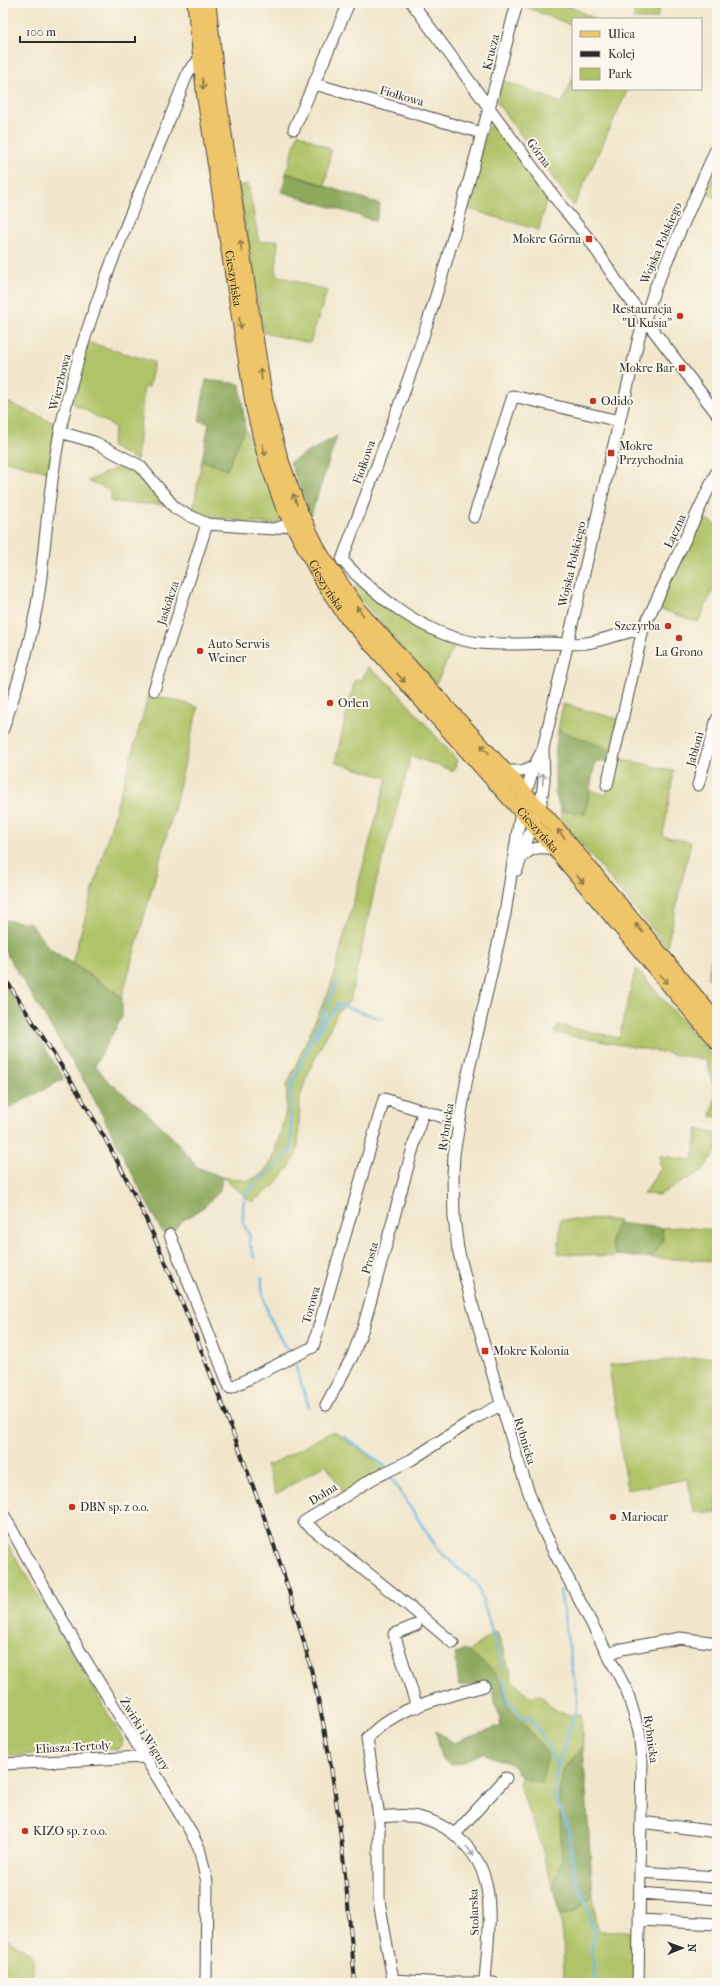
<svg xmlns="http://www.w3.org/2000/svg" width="720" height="1986" viewBox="0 0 720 1986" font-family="'IM FELL French Canon',serif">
<rect width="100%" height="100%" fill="#fbf7ec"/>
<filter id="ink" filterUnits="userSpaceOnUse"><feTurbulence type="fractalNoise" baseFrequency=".025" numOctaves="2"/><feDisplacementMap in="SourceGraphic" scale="8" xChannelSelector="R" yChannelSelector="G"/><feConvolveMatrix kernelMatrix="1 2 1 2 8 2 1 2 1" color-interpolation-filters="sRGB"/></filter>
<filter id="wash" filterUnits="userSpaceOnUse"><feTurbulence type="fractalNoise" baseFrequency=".012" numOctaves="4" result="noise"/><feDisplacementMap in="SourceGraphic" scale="16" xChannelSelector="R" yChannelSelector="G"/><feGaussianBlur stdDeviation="0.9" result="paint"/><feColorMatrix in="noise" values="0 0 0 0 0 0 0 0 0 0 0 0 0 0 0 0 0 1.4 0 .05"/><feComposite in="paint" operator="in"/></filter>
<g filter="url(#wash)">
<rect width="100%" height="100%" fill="#f1e6cb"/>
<path fill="#b0c367" stroke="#6e7749" d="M525,3H563L595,19H573V26L524,6Z
M636,3H660L657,19H633Z
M573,78V89H628L574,206L497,103L501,80L562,103Z
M494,123L546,201L539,230L468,209L486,129Z
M298,133L331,150L325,185L286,173Z
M717,170V199L705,191Z
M248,184L259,242L278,240L276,275L327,291L310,343L264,333L238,186Z
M87,342L154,362L149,387H144L137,460L111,447L115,427L71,402Z
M3,400L56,424L48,472L3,460Z
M245,428L283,518L275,524L259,523L202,516L193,510L202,460L227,470Z
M125,464L136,470L166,505L111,502V491L88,481Z
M699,516L717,525V582L698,622L657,608Z
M360,582L456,642L436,684L401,647L352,589Z
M368,667L392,686L457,760L454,771L411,756L375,887L350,1001L337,1014L309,1071L300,1097L298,1150L290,1166L274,1186L252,1202L222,1177L249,1181L263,1173L273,1159L286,1111L287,1085L330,988L387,778L335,762L355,680H362Z
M149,694L198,707L175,805L122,997L72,963Z
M563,704L618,719L611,750L558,730Z
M614,757L674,771L663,836L691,842L667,947L562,821L561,811L585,814L590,790L606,795Z
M717,929V990L708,977Z
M636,968L717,1061V1117L711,1116L716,1095L706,1060L555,1033L558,1025L619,1038Z
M697,1129L717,1134V1150L702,1171L659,1195L643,1194L662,1167L660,1164V1156L693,1160Z
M589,1218L619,1221C613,1236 608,1239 616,1255L614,1257L558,1253L561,1219L589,1221Z
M680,1227L717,1230V1261L651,1258L663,1242L662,1228Z
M717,1356V1513L693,1512L688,1479L627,1490L609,1365Z
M333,1431L387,1468L343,1493L326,1464L276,1494L266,1464L270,1465Z
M3,1538H4L123,1739L122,1746L118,1749L3,1756Z
M497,1632L513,1681L529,1696L541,1695C554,1710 559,1716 581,1715L583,1747L564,1768L559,1792L562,1860L553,1889L539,1837L519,1785L521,1777L541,1783L528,1728L508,1707L502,1683L468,1652L491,1634Z
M593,1896L598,1931H635L636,1983H564L563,1936L560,1915L573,1913Z
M3,1936L33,1956V1983H3Z"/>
<path fill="#8ca95c" stroke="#5c6a44" d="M286,173L380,204L376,221L282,192Z
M206,380L240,384L245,428L227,470L202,460L209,423L199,421Z
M337,436L311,515L290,462Z
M558,730L611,750L609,761L595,763L585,814L561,811L555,793V756Z
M3,920L30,923L49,948L122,997V1017L95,1065L107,1080L146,1112L175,1140L197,1167L222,1177L220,1191L205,1206L182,1221L172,1232L163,1234L90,1091L3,948Z
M3,981L64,1079L3,1111Z
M618,1223L662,1228L663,1242L651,1258L616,1255C609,1241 611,1236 618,1223Z
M464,1649L494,1671L502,1683L508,1707L528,1728L548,1755L541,1784L521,1777L513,1765L482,1753L464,1762L451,1765L441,1758L436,1731L454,1743L501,1725L490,1683L459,1686L455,1654Z
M583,1747L593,1896L573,1913L560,1915L553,1889L562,1860L559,1792L564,1768Z"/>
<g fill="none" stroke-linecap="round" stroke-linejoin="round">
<path stroke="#6db7e5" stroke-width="2.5" d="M313,1038L317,1036C323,1025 325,1015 336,1009L337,1004L382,1019
M254,1257L249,1242L250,1237L243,1222V1205L245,1199L243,1194L251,1190L255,1184L270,1172L291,1150V1086L337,982
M262,1277C260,1304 275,1329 288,1352
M295,1365L309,1407
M344,1436L385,1466
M389,1475L439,1551L478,1585L501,1661L502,1671
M565,1588L560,1591L578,1704L558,1765L555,1780V1797L569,1831L574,1873L590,1915L594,1933L592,1946L595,1983
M503,1678L509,1704L515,1708L524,1720L529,1716L545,1740L552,1757L558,1765"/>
</g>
</g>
<g filter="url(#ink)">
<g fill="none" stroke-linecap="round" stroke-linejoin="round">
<defs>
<path id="minor" d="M412,3L562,207L589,239L622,289L717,414
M517,3C492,98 467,192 439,286C411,379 375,469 342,560C375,596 429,638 480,643C502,645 525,644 547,643C559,643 576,645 586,643C605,640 623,632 643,629L717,471
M315,84L482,133
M294,129L349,3
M60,432L94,442L140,466L176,509L207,524L273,529L291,524
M474,517L513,396L619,421
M154,690L207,524
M3,729C18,684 32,639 39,592C46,539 49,485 60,432C85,307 143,191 188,72L200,59
M504,771H522L534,766
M607,785L643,629
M698,785L717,719
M522,857C533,846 541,847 555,849
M517,870L533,823L540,809L544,781L543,751
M170,1235L230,1388L313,1347L384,1099L459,1122
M326,1405L353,1355L363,1328L423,1112
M3,1514L81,1653L188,1827L199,1848L207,1882L206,1983
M416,1625L394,1634L417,1707
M453,1643L409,1606L304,1522L372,1479L411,1460L477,1417L501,1405
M608,1654L622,1649L680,1638L717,1643
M3,1764L143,1757
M379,1817L367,1739C394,1706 444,1698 484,1686
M641,1822L717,1832
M455,1834L506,1778
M640,1872L717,1877
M640,1893L717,1899
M639,1920L717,1924
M445,1983L393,1980L379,1901V1817C393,1816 408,1814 422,1818C453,1826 482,1855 487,1888C492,1918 487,1951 485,1982
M446,1983H494
M638,1983L642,1760L639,1731L627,1691L551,1546L537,1516L518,1461L471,1300L458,1249L454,1218L453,1176L454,1154L467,1078L505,914L521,810L534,766L543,749L639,337L655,288L717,147"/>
<g id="major">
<path id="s1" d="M195,3L205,98L254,409L265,455L283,506L325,585L346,616L555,849L717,1042"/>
<path d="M208,3L218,95L266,407L280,458L298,508L320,553L360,612L553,824L717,1022"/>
</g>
</defs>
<use href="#minor" stroke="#494743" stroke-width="13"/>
<use href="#major" stroke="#494743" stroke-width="17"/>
<use href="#minor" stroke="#fff" stroke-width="11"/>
<use href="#major" stroke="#eec569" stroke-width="15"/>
<defs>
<path id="rail" d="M3,975C40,1034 81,1093 114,1155C158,1237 191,1323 224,1409C261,1506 297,1602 319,1703C339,1796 347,1889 355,1983"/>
</defs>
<use href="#rail" stroke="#2b2b2b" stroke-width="4"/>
<use href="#rail" stroke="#fbf7ec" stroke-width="2.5" stroke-dasharray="8" stroke-linecap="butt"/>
</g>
<defs><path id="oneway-shaft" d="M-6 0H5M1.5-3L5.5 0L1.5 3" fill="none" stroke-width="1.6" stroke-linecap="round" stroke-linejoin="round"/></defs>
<g stroke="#8c784a">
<use href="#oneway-shaft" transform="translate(203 84) rotate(84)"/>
<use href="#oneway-shaft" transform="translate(241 246) rotate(-99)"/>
<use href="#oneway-shaft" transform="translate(240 323) rotate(81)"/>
<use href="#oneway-shaft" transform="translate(261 374) rotate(-99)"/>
<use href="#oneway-shaft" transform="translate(264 450) rotate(75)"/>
<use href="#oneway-shaft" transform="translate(295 499) rotate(-110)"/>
<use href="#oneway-shaft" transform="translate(360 611) rotate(-128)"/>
<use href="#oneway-shaft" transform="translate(401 678) rotate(47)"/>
<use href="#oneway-shaft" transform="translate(485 749) rotate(-132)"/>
<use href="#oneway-shaft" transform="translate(561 834) rotate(-130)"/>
<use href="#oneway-shaft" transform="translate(580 879) rotate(50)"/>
<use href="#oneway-shaft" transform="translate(639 928) rotate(-130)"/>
<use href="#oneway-shaft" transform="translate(664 979) rotate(50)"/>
</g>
<g stroke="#a0a0a0">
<use href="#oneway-shaft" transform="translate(543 779) rotate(-88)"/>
<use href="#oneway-shaft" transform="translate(470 1851) rotate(52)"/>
</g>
</g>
<g fill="#c8321e" stroke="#fbf7ec" stroke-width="1.5">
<rect x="585" y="235" width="8" height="8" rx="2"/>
<circle cx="680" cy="316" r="4"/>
<rect x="678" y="364" width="8" height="8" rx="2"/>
<circle cx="593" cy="401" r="4"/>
<rect x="607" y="449" width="8" height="8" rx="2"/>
<circle cx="668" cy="626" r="4"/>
<circle cx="679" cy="638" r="4"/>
<circle cx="200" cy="651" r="4"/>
<circle cx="330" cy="703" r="4"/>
<rect x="481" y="1347" width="8" height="8" rx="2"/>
<circle cx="72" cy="1507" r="4"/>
<circle cx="613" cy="1517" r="4"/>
<circle cx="25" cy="1831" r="4"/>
</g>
<g text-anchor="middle" stroke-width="4" stroke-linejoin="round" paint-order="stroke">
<g font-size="12" fill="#2b2b2b" stroke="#fbf7ec">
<text transform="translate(491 52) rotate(-76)" y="4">Krucza</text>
<text transform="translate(402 96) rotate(16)" y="4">Fiołkowa</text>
<text transform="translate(539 153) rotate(54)" y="4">Górna</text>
<text transform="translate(661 243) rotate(-67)" y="4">Wojska Polskiego</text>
<text dy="4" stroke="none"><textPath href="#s1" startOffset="278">Cieszyńska</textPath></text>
<text transform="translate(60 382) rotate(-76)" y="4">Wierzbowa</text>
<text transform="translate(364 462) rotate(-70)" y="4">Fiołkowa</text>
<text transform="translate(675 531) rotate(-65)" y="4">Łączna</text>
<text transform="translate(572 564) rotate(-77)" y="4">Wojska Polskiego</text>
<text dy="4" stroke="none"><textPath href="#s1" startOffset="602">Cieszyńska</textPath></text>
<text transform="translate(168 603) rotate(-72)" y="4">Jaskółcza</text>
<text transform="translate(695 749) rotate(-74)" y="4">Jabłoni</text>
<text dy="4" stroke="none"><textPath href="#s1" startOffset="926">Cieszyńska</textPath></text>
<text transform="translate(446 1127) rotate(-81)" y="4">Rybnicka</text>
<text transform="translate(370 1258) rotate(-74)" y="4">Prosta</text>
<text transform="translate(311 1305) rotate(-74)" y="4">Torowa</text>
<text transform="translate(525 1441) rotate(73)" y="4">Rybnicka</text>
<text transform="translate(323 1494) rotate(-32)" y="4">Dolna</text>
<text transform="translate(145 1734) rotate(58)" y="4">Żwirki i Wigury</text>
<text transform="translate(651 1739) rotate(82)" y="4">Rybnicka</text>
<text transform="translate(73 1747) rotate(-3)" y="4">Eliasza Tertoły</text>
<text transform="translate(474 1912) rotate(-92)" y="4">Stolarska</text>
</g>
<g font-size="12" fill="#2b2b2b" stroke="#fbf7ec" text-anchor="start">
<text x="581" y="243" text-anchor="end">Mokre Górna</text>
<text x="672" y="313" text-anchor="end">Restauracja<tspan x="672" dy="14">"U Kusia"</tspan></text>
<text x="674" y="372" text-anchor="end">Mokre Bar</text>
<text x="601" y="405">Odido</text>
<text x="619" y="450">Mokre<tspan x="619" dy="14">Przychodnia</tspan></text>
<text x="660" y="630" text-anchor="end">Szczyrba</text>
<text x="208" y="648">Auto Serwis<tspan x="208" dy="14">Weiner</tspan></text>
<text x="679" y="656" text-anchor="middle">La Grono</text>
<text x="338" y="707">Orlen</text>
<text x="493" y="1355">Mokre Kolonia</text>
<text x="80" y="1511">DBN sp. z o.o.</text>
<text x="621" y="1521">Mariocar</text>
<text x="33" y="1835">KIZO sp. z o.o.</text>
</g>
</g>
<rect width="720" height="1986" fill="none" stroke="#fbf7ec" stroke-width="16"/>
<rect x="572" y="18" width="130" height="72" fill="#fbf7ec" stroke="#a8a59f"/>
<rect x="580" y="31" width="20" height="6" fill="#eec569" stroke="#a8a59f"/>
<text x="608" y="38" font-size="12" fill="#2b2b2b">Ulica</text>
<rect x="580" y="51" width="20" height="6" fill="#2b2b2b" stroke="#a8a59f"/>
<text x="608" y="58" font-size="12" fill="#2b2b2b">Kolej</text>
<rect x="580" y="68" width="20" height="12" fill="#b0c367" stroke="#a8a59f"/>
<text x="608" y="78" font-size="12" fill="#2b2b2b">Park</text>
<g transform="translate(682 1948) rotate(89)" stroke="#fbf7ec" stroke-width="3" paint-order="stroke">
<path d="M0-3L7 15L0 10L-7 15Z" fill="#2b2b2b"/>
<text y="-6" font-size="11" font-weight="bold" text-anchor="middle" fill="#2b2b2b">N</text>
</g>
<path d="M20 36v6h115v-6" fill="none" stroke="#2b2b2b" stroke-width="2"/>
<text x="26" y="36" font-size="12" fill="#2b2b2b" stroke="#fbf7ec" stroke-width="3" paint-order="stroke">100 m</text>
</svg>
